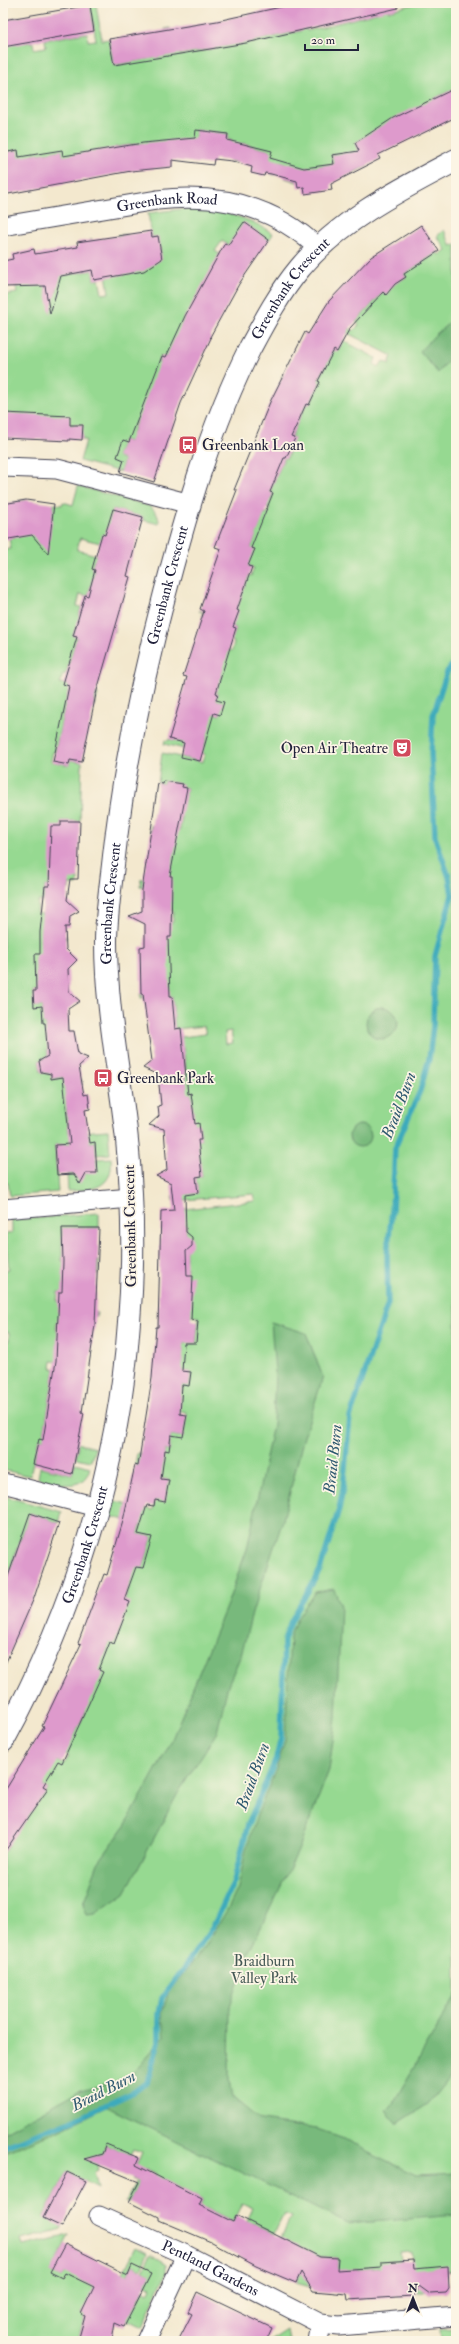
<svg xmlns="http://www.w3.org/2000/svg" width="459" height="2344" viewBox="0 0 459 2344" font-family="'IM FELL Double Pica',serif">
<rect width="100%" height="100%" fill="#fcf5e5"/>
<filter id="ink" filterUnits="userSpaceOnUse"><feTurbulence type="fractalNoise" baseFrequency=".025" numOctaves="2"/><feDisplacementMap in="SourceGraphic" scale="8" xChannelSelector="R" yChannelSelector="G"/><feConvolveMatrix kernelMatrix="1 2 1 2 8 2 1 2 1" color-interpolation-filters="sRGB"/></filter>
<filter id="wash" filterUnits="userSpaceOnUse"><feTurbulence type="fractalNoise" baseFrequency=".012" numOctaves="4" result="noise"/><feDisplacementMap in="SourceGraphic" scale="16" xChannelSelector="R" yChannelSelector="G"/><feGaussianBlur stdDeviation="0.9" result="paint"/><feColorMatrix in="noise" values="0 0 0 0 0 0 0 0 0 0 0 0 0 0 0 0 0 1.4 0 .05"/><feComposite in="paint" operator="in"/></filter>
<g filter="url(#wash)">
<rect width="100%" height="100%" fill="#f3e8ce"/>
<path fill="#96d991" stroke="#5c7e66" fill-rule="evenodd" d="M298,3H300L307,31L377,13L375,3H386L388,11L418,3H456V88L433,99L438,110L381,127L355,143L368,165L352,174L341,154L332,155L334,164L295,170L297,182L285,178L289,164L280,161L275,175L271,174L274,163L269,161L271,151L242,143L236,163L229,161L232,140H227L228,134L196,130L194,147L186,139L147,165L143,143L115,147L117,160L66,178L62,150L32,155L23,181L18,150L3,153V47L13,18L21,17L25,43L33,42L34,49L46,47L45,40L87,33L88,41L96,40L90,5L96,4L102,40L109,39L114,65L170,55L165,29L170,28L171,30L175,29L180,55L236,44L239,17L246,43L301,31L295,4Z
M182,209C213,209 248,215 273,234L269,240L244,223L233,248L222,241L215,251L221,255L166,357L161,356L158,362L174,369L151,426L136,421L130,442L123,440L117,457L124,460L120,472L80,461L86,440H82V425L3,422V287H5L6,295L17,293L11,260L31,285H39L44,279L47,293L58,291L51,252L58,276L95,270L90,240L92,239L98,273L93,274L94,280L99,279L102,294L109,293L105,267L119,242L117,235L127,234L133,273L161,254L158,237H152L148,213Z
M444,230L451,246L456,244V2283L455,2272L423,2269L425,2291H416L411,2252L400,2253L401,2261L381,2297L379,2267L353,2269L354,2284L335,2289L338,2258L313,2256L310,2287L296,2283L304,2266L275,2251L291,2217L284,2214L274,2234L252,2223L244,2227L253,2208L242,2203L233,2222L205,2208L192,2220L202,2199L173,2185L154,2179L156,2174L146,2169L129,2202L126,2201L136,2181L131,2179L142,2152L134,2149L131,2155L106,2144L102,2154L95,2156L98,2170L94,2172L98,2188L67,2172L43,2217L64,2222L61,2229L21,2240L23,2246L69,2235L51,2272L62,2278L67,2270L104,2291L110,2300L136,2247L148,2253L141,2269L132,2265L121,2289L127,2302L136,2305L143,2290L148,2293L151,2287L145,2285L150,2274L143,2270L151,2254L166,2265V2272L142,2327L106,2309L84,2308L81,2314L85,2316L78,2341H3V1855L9,1846L6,1844L16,1828L19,1830L48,1789L19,1770L58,1761L64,1764L69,1756L51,1745L72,1740L86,1711L72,1704L90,1666L102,1653L105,1654L110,1642L114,1644L119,1632L115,1630L130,1584V1565L143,1568L152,1537L138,1534L141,1524L110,1516L115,1501L153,1510L155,1500L165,1501L169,1480L160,1478L161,1471L135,1465L137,1453L164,1457L165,1450L169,1451L171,1435L183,1437L187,1412L176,1410L178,1385L189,1386L191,1372L180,1370L184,1343H196L199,1317L186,1316L187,1267L161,1266V1260L186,1259V1248L192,1237L186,1234V1224L180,1223L185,1209L255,1201L254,1194L173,1201L172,1196L198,1193L196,1177L202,1176L200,1164L166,1143L201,1140L199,1124H194L191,1094L163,1097L186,1069L183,1047L164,1048L150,1041L206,1034L204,1026L175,1029L172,996L141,998V994H158L159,943L171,923L173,922V911L146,888L140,886L141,879L170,876L152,833L150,832L151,825L180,830L182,817L180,816L187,788L182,787V784L164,781L163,784L158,783L162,753L203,762L205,754L164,744L165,740L168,741L169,739L181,742L184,734L204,748L212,713L220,715L223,702L216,700L218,694L201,689L227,649L232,651L234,642L229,640L231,637H233L236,628L202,616L203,612L199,611L213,614L236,610L249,575L251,576L254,568L235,561L251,548L264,513L267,514L270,508L254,502L270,500L273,493L270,492L284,458H287L290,451L276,445L295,438L291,437L306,404L309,405L313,397L299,386L281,377L282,375L316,391L320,383L318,381L334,350L338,351L341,344L327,332L376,358L374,364L379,367L383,361L389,364L392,356L332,325L339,319L353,331L359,325L356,322L383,292L386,295L378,275L398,282L406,277L404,274L437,252L439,255L446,250L437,236ZM231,1031L233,1043L226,1044L225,1032Z
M78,486L149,506C156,511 159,516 159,524L143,520V517L113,509L110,520L116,522L100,543L80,538L77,550L116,560L115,565L94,560L92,568L95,570L88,596L80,594L77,606L81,607L79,616L116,627L115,632L98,627H76L73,636L77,637L66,674H63L60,683L98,694L94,706L66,701L55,752H53L51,761L69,765L70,760L82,762L80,821H61V826L78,879L77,885L69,884V889L45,886L43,901H38L37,913L42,914L61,936H66V939L40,940L62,989L33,991L34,1006H42L46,1030L69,1029V1031L61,1047L47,1049L48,1056L39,1061L41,1072L51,1074L52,1079L64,1077L70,1082L82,1080V1086L66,1111L69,1133L108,1130L110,1154L96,1155L95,1142L55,1145L58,1192L10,1196L8,1183L3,1184V550L11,549L9,539L15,538L10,503L26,500L39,534L38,542L41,545H48L54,504L62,505L63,502L73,505Z
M111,1158C114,1189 92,1190 68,1191L67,1174H73L77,1179L83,1178L86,1173L97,1172L96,1159Z
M99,1213V1228H62V1261H99L98,1274L63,1272L68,1293L58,1292L57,1301H67V1311L97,1313L96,1317H94L93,1324L57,1321L56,1329L88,1365L52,1361L51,1368L55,1369L44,1434L95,1448L91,1461L76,1458L78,1446L47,1439H39L37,1447L42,1448L36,1450L30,1476L3,1470V1341H9V1332H3V1270H9L5,1234L12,1233V1220Z
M75,1463L90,1467C84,1494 57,1483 38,1478L40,1467L72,1474Z
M3,1496L62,1512L59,1523L30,1513L20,1541L47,1558L17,1548L6,1584L33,1599L3,1588Z
M456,2328V2341H441L440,2329Z
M287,2330L289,2341H270Z
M366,2336L367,2341H330L334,2339Z"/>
<path fill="#78b97b" stroke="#4d6e5b" d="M456,317V355L446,363L438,373L420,351L435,335Z
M366 1023a16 16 0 1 1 32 0a16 16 0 1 1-32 0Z
M349 1136a11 11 0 1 1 22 0a11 11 0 1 1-22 0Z
M271,1322L306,1333L323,1377L303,1440L283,1520L253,1610L241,1655L228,1685L217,1732L178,1793L125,1893L95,1914L87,1915L83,1904L98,1863L125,1826L170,1744L228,1602L247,1549L273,1424L275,1372Z
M334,1589L341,1606L336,1718L329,1770L298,1851L249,1952L230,2006L229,2080L232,2097L261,2121L317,2129L352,2141L367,2152L416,2175L456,2173V2215L348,2224L107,2107L49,2135L3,2153V2133L77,2092L128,2078L164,2037L162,2013L169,1991L205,1947L229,1907L238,1888L246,1849L257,1815L276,1769L285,1740L290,1636L296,1620L315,1592Z
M456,1995V2069L428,2104L397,2124L386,2111L392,2105Z"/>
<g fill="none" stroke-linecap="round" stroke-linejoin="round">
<path stroke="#3daabc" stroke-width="5.5" d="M3,2147L71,2121L134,2092L147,2082L159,2042V2014L162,1998L213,1927L234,1881L248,1824L276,1759L281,1738L284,1640L291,1621L320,1570L339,1509L343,1489L350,1417L388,1303L387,1255L392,1210L395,1148L420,1091L429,1059L433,1025L435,956L452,895L449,877L435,837L431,753L433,715L447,672L456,660"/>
</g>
<g id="blocks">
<path fill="#de9acc" d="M299,3H397L398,8L246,43L114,65L109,39L217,21Z
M90,5L94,31L3,47V20Z
M456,88V117L378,155L380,159L331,184L332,190L305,194L304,187L298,188L297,181L271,174L265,173L264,176L251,173L252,167L232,161L214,159L213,165L172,160V167L131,171L3,195V153L18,150L19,157L62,150L63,156L143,143L195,138L196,130L228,134L227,140L272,151L270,158L304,168L334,164L332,155L359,151L355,143L393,118Z
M244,222L269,240L239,284L210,337L211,338L181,403L154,482L120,472L124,460L117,457L123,440L129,442L162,356L166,357L185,316L225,243L228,245Z
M421,225L439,251L404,274L406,277L395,284L386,295L383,292L350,328L337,352L334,350L318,381L320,382L309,405L306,404L299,420L291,437L295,438L286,458H284L270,492L273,493L251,548L255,549L248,566L252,567L237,610L239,611L233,627L236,628L216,693L218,694L216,700L224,702L220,715L214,713L200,761L181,757L184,743L169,739L187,677L183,676L204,611L200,609L221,549L215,547L237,490H234L270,402L305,332L308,334L329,301L371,257Z
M151,231L152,237L158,236L162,259L144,271L94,280L92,270L61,276L50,314L45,286L3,287V261L13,259L12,254L34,249L35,254L78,247L77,242Z
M4,413L70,416V425H83L82,440L69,439V441L3,438Z
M26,500L54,504L48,554L32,535L3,540V504Z
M113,509L143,517L127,576L130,577L96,694L82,762L70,760L69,765L53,762L69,686L63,684L77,637L73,636L85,595L88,596L95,570L92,569L102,534L105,535Z
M164,781L183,784L182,787L187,788L170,876H172L171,937H168L170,996H172L175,1029L181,1028L188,1094L191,1093L195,1124L199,1123L201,1140H198L202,1176L196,1177L198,1193L185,1195L186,1232L192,1237V1246L186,1251L187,1276H193L191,1320L198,1321L196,1343H184L182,1371L191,1372L189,1386L182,1385L180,1414L187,1415L183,1437L171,1435L169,1451L165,1450L161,1479L169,1480L165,1502L155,1500L154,1506L147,1505L138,1534L152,1537L143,1568L136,1567L124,1600L130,1602L114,1644L110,1642L99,1670L103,1672L62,1763L58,1761L43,1786L48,1789L3,1854V1794L44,1727L42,1726L81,1644L78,1643L104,1574L107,1575L123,1521L135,1465L138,1466L152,1378L156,1327H158L161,1211L174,1210L171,1183L156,1176L167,1170L164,1129L149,1125L159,1116L158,1106L161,1105L158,1075L143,1068L152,1061L143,994H141L140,947L145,946V924L129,916L142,911V890L158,783L163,784Z
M61,821H80L78,879H70L67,900L79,911L70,916L69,927H65L66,949L77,960L68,969L69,992L80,1001L68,1009L69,1031H74L78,1054L88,1058L79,1066L84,1095L88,1094L90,1109L85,1110L90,1143L95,1142L97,1173H86L80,1184L74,1174L57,1175L55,1145L70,1144L63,1077L51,1079V1074L41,1072L39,1061L48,1056L45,1023H43L42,1006L34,1007L33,991H36L35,954H40V932L45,886H49L51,826H61Z
M62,1228H99L95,1325L82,1412L84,1413L72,1474L33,1464L39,1439L43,1440L56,1361L59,1292H62L63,1261Z
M30,1513L59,1523L34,1598L3,1669V1591Z
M106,2144L139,2158L136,2165L202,2199L199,2205L233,2222L236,2215L320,2257L338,2258L337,2270L381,2267V2262L413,2260L414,2269L448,2266L449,2289L446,2293L430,2294L419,2286L413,2296L348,2300L347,2294L313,2291L301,2272L296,2283L256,2266L211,2242L159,2220V2217L129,2202L139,2182L84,2159L102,2154Z
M67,2172L86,2181L62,2227L43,2218Z
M65,2244L128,2275L132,2265L151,2274L124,2327L115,2323L112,2341H78L85,2316L81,2314L94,2287L65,2273L62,2278L50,2272Z
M197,2292L272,2328L266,2341H178L192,2314L188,2312Z"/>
</g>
</g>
<g filter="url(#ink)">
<use href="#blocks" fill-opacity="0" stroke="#414051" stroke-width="1"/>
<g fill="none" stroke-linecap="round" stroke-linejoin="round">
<defs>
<g id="minor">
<path id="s1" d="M3,226L157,200C217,193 273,205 318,248"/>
<path d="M3,467L57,469L190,504"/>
<path d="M3,1209L131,1198"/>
<path d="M3,1483L97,1507"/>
<path id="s2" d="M99,2216L186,2255L321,2324L339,2326L456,2316"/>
<path d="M146,2341L186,2255"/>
<path d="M318,2341L321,2324"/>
</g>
<g id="tertiary">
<path id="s3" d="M3,1741C73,1613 119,1468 129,1322C134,1262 133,1200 127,1140C120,1074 106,1009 106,942C106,914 111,885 114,856C124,767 142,680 165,593C187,509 211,426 250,348C265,320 280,292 300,268C341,219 401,189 456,160"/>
</g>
</defs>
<use href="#minor" stroke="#414051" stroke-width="21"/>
<use href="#tertiary" stroke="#414051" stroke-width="24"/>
<use href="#minor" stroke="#fff" stroke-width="19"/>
<use href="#tertiary" stroke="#fff" stroke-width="22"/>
</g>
</g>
<defs>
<symbol id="bus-square" viewBox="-11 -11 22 22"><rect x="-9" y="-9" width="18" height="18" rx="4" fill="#d1495b" stroke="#fcf5e5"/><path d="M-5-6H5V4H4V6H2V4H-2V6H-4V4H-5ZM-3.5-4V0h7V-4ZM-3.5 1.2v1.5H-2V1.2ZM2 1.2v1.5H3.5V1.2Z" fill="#fff"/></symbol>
<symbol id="theatre-square" viewBox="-11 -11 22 22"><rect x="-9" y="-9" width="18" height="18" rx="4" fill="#d1495b" stroke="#fcf5e5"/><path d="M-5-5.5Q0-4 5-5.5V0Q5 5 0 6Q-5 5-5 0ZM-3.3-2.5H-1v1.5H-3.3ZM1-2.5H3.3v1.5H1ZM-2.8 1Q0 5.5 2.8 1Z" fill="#fff"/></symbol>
</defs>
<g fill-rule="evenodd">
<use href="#bus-square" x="177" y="434" width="22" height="22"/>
<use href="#theatre-square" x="391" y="737" width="22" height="22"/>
<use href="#bus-square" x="92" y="1067" width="22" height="22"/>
</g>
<g text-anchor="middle" stroke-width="3.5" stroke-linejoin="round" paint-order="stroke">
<g font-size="15" fill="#22223b" stroke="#fcf5e5">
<text dy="5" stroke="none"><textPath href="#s1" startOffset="166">Greenbank Road</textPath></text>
<text dy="5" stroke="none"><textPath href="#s3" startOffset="1509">Greenbank Crescent</textPath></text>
<text dy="5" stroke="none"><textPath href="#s3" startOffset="1185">Greenbank Crescent</textPath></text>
<text dy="5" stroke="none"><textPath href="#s3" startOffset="861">Greenbank Crescent</textPath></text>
<text transform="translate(130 1226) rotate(-91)" y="5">Greenbank Crescent</text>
<text dy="5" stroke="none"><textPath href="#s3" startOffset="213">Greenbank Crescent</textPath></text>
<text dy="5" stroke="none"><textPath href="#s2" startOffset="123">Pentland Gardens</textPath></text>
</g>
<g font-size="15" fill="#22223b" stroke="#fcf5e5" text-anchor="start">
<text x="202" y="450">Greenbank Loan</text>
<text x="388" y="753" text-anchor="end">Open Air Theatre</text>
<text x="117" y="1083">Greenbank Park</text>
</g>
<g font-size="15" fill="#455955" stroke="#fcf5e5">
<text x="264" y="1966">Braidburn<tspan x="264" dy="17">Valley Park</tspan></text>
</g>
<g font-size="16" font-style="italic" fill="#2d586f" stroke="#fcf5e5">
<text transform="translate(398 1105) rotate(-69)" y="6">Braid Burn</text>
<text transform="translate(332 1459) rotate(-84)" y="6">Braid Burn</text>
<text transform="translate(252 1776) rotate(-70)" y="6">Braid Burn</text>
<text transform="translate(103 2090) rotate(-27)" y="6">Braid Burn</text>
</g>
</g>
<rect width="459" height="2344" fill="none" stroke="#fcf5e5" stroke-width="16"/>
<g transform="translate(413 2298)" stroke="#fcf5e5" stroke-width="3" paint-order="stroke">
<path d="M0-3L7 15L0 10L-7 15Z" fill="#22223b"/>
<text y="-6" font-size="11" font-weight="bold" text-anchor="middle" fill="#22223b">N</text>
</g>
<path d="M305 44v6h53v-6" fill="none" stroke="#22223b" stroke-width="2"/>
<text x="311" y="44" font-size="12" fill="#22223b" stroke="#fcf5e5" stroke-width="3" paint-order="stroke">20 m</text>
</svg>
